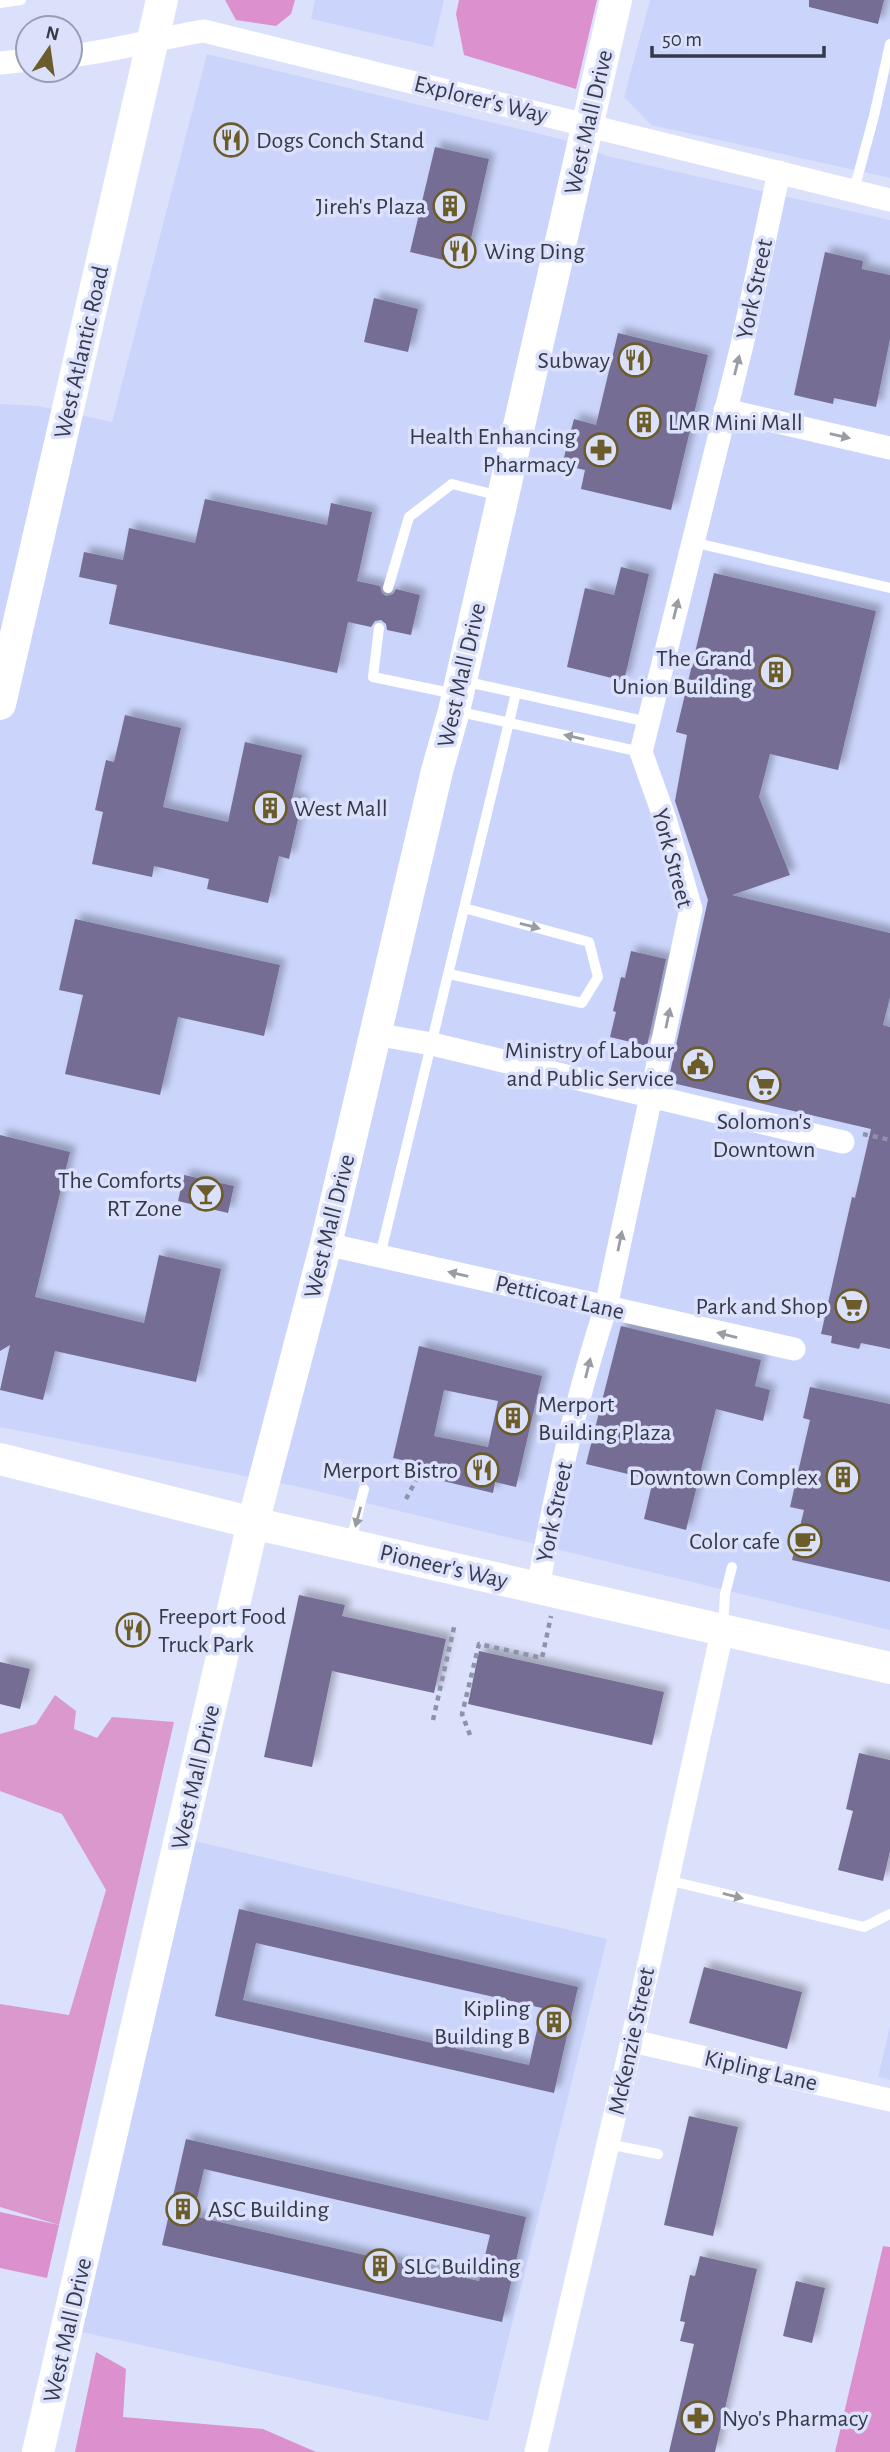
<svg xmlns="http://www.w3.org/2000/svg" width="890" height="2452" viewBox="0 0 890 2452" font-family="'Alegreya Sans',sans-serif">
<defs>
<filter id="shadow"><feDropShadow dx="6" dy="-6" stdDeviation="3.5" flood-color="#0004"/></filter>
</defs>
<rect width="100%" height="100%" fill="#dbe1fb"/>
<path fill="#cbd5fc" d="M315,0H444L433,47L311,19Z
M650,0H890V178L651,125L624,97Z
M207,54L565,140L607,156L890,220V1630L304,1488L0,1427V404L39,406L112,422Z
M182,1838L607,1939L488,2421L68,2329Z
M890,2026V2080L878,2077Z"/>
<path fill="#da98cd" d="M55,1695L76,1711L74,1729L97,1738L112,1717L174,1722L59,2225L0,2207V2004L69,2015L106,1890L62,1814L0,1791V1734L36,1724Z"/>
<path fill="#dc90cd" d="M225,0H295L291,14L276,26L236,20Z
M459,0H597L576,89L464,55L456,14Z
M0,2212L59,2225L47,2278L0,2268Z
M883,2246L890,2247V2452H835Z
M96,2352L126,2369L123,2417L263,2429L316,2452H75Z"/>
<path fill="#756d93" fill-rule="evenodd" filter="url(#shadow)" d="M809,0H884L878,24L809,7Z
M435,147L489,159L465,265L410,252Z
M825,252L863,261L862,269L890,275V339L876,407L834,398L833,404L794,395Z
M374,298L418,309L408,352L364,342Z
M618,333L708,355L671,510L581,489L585,470L562,465L574,419L596,425Z
M205,499L327,525L331,503L372,512L357,581L380,586L382,593L386,596L393,594L396,589L420,595L411,635L387,630L386,624L381,620L375,621L371,627L348,622L337,673L109,624L117,585L79,577L84,552L123,560L129,528L195,543Z
M621,567L649,574L624,681L567,667L585,588L614,595Z
M714,573L876,611L838,770L770,754L759,797L790,875L732,895L890,933V997L883,1025L890,1027V1349L861,1343L859,1349L831,1343L832,1336L821,1334L852,1197L855,1198L871,1129L668,1082L708,900L675,801L687,735L676,732Z
M125,715L181,728L163,807L228,822L245,742L302,755L292,799L302,801L289,859L279,856L268,903L207,889L209,879L154,866L152,877L92,864L103,812L95,810L106,760L114,762Z
M75,919L280,965L264,1036L178,1017L160,1095L65,1074L83,995L59,990Z
M631,951L666,959L647,1046L610,1037L616,1012L613,1011L621,977L625,978Z
M0,1135L70,1152L35,1297L144,1323L159,1255L221,1269L196,1382L55,1351L43,1400L0,1390L10,1345L0,1351Z
M184,1175L234,1186L228,1213L178,1201Z
M621,1326L761,1360L755,1386L770,1390L763,1421L716,1409L686,1530L644,1519L653,1480L586,1464Z
M419,1346L542,1376L516,1487L495,1482L493,1493L422,1476L424,1465L393,1458ZM444,1390L498,1401L488,1447L434,1436Z
M810,1387L890,1404V1582L792,1560L804,1510L790,1507L810,1420L803,1418Z
M299,1595L345,1605L342,1616L446,1639L434,1693L332,1671L312,1767L264,1757Z
M479,1651L664,1692L652,1745L468,1704Z
M0,1662L30,1669L20,1709L0,1704Z
M859,1753L890,1760V1851L883,1881L838,1870L853,1811L846,1809Z
M239,1909L578,1987L554,2093L215,2016ZM256,1943L542,2008L529,2065L243,2000Z
M704,1967L802,1992L787,2049L689,2023Z
M689,2116L738,2127L713,2236L664,2225Z
M186,2139L526,2217L502,2322L162,2245ZM204,2169L490,2235L479,2281L193,2216Z
M700,2256L757,2269L715,2452H669L694,2344L680,2341L685,2322L680,2321L690,2275L695,2276Z
M796,2281L825,2288L812,2343L783,2336Z"/>
<g fill="none" stroke-linecap="round" stroke-linejoin="round">
<path stroke="#8e93a9" stroke-width="4.5" stroke-dasharray="5 5" stroke-linecap="butt" d="M863,1134L890,1140
M406,1499L424,1465
M433,1720L455,1623
M470,1735L462,1714L479,1644L542,1658L551,1616"/>
<path stroke="#fff" stroke-width="10" d="M0,3L21,0
M854,190L874,116L890,44
M692,542L890,588
M388,588L409,517L452,484L500,496
M379,628L373,677L455,694
M463,681L648,722
M456,711L641,752
M449,974L582,1003L598,977L589,942L464,908
M380,1256L516,693
M350,1544L364,1489
M723,1627L725,1594L732,1567
M667,1880L864,1927L890,1914
M608,2144L658,2154"/>
<path stroke="#fff" stroke-width="23" d="M70,56C115,51 159,38 204,31L890,200
M0,63L28,60
M725,410L890,448
M374,1034L432,1044L843,1142
M326,1244L794,1349
M538,1588C555,1493 576,1398 606,1307L691,909L665,819L641,752L742,345L779,172
M632,2041L890,2100
M536,2452L632,2041L723,1628"/>
<path stroke="#fff" stroke-width="32" d="M0,704L162,0
M0,1459L253,1523L890,1668
M38,2452L253,1523L326,1244L437,771L454,711L616,0"/>
</g>
<defs><path id="oneway-solid" d="M-6-.8H1V-3.2L6.5 0L1 3.2V.8H-6Z" transform="scale(1.75)"/></defs>
<g fill="#9a9ca4">
<use href="#oneway-solid" transform="translate(737 365) rotate(-76)"/>
<use href="#oneway-solid" transform="translate(840 436) rotate(13)"/>
<use href="#oneway-solid" transform="translate(676 609) rotate(-76)"/>
<use href="#oneway-solid" transform="translate(574 737) rotate(-167)"/>
<use href="#oneway-solid" transform="translate(530 926) rotate(15)"/>
<use href="#oneway-solid" transform="translate(668 1018) rotate(-78)"/>
<use href="#oneway-solid" transform="translate(620 1241) rotate(-78)"/>
<use href="#oneway-solid" transform="translate(458 1274) rotate(-167)"/>
<use href="#oneway-solid" transform="translate(727 1335) rotate(-166)"/>
<use href="#oneway-solid" transform="translate(588 1368) rotate(-76)"/>
<use href="#oneway-solid" transform="translate(358 1517) rotate(105)"/>
<use href="#oneway-solid" transform="translate(733 1896) rotate(14)"/>
</g>
<defs>
<symbol id="restaurant-ring" viewBox="-11 -11 22 22"><circle r="9.5" fill="#dbe1fb" stroke="#6b5c2a" stroke-width="1.5"/><path d="M-5-6h1v4h1v-4h1v4h1v-4h1v5L-1.5 .5V6h-2V.5L-5-1ZM5-6V6H3V1.5H1.5Q1.5-4 5-6Z" fill="#6b5c2a"/></symbol>
<symbol id="building-ring" viewBox="-11 -11 22 22"><circle r="9.5" fill="#dbe1fb" stroke="#6b5c2a" stroke-width="1.5"/><path d="M-4-6H4V6H1V3H-1V6H-4ZM-2.5-4.3h1.7v1.8h-1.7ZM.8-4.3h1.7v1.8H.8ZM-2.5-1h1.7V.8h-1.7ZM.8-1h1.7V.8H.8Z" fill="#6b5c2a"/></symbol>
<symbol id="pharmacy-ring" viewBox="-11 -11 22 22"><circle r="9.5" fill="#dbe1fb" stroke="#6b5c2a" stroke-width="1.5"/><path d="M-2-6h4v4h4v4h-4v4h-4v-4h-4v-4h4Z" fill="#6b5c2a"/></symbol>
<symbol id="civic-ring" viewBox="-11 -11 22 22"><circle r="9.5" fill="#dbe1fb" stroke="#6b5c2a" stroke-width="1.5"/><path d="M-.6-6.5H3V-4.5H.6V-3L4-1V1h2V6H-6V1h2V-1L-.6-3ZM-1.2 2.5V6h2.4V2.5Z" fill="#6b5c2a"/></symbol>
<symbol id="supermarket-ring" viewBox="-11 -11 22 22"><circle r="9.5" fill="#dbe1fb" stroke="#6b5c2a" stroke-width="1.5"/><path d="M-6-5.5h2.5l.6 2H6L4.5 2H-2.5L-4.4-4H-6ZM-1.5 3.2a1.3 1.3 0 1 0 .1 0ZM3 3.2a1.3 1.3 0 1 0 .1 0Z" fill="#6b5c2a"/></symbol>
<symbol id="bar-ring" viewBox="-11 -11 22 22"><circle r="9.5" fill="#dbe1fb" stroke="#6b5c2a" stroke-width="1.5"/><path d="M-6-5H6L.8 .8V4.5H3.5V6h-7V4.5H-.8V.8Z" fill="#6b5c2a"/></symbol>
<symbol id="cafe-ring" viewBox="-11 -11 22 22"><circle r="9.5" fill="#dbe1fb" stroke="#6b5c2a" stroke-width="1.5"/><path d="M-5.5-4.5H6V0H3Q3 3.5 0 3.5H-2.5Q-5.5 3.5-5.5 0ZM3-3.2v2h1.7v-2ZM-6 4.5H4V6H-6Z" fill="#6b5c2a"/></symbol>
</defs>
<g fill-rule="evenodd">
<use href="#restaurant-ring" x="212" y="121" width="38" height="38"/>
<use href="#building-ring" x="431" y="187" width="38" height="38"/>
<use href="#restaurant-ring" x="440" y="232" width="38" height="38"/>
<use href="#restaurant-ring" x="616" y="341" width="38" height="38"/>
<use href="#building-ring" x="625" y="403" width="38" height="38"/>
<use href="#pharmacy-ring" x="582" y="431" width="38" height="38"/>
<use href="#building-ring" x="757" y="653" width="38" height="38"/>
<use href="#building-ring" x="251" y="789" width="38" height="38"/>
<use href="#civic-ring" x="679" y="1045" width="38" height="38"/>
<use href="#supermarket-ring" x="745" y="1066" width="38" height="38"/>
<use href="#bar-ring" x="187" y="1175" width="38" height="38"/>
<use href="#supermarket-ring" x="833" y="1287" width="38" height="38"/>
<use href="#building-ring" x="494" y="1399" width="38" height="38"/>
<use href="#restaurant-ring" x="463" y="1451" width="38" height="38"/>
<use href="#building-ring" x="824" y="1458" width="38" height="38"/>
<use href="#cafe-ring" x="786" y="1522" width="38" height="38"/>
<use href="#restaurant-ring" x="114" y="1611" width="38" height="38"/>
<use href="#building-ring" x="535" y="2003" width="38" height="38"/>
<use href="#building-ring" x="164" y="2190" width="38" height="38"/>
<use href="#building-ring" x="361" y="2247" width="38" height="38"/>
<use href="#pharmacy-ring" x="679" y="2399" width="38" height="38"/>
</g>
<g text-anchor="middle" stroke-width="7" stroke-linejoin="round" paint-order="stroke">
<g font-size="24" fill="#35394a" stroke="#dbe1fb">
<text transform="translate(481 99) rotate(14)" y="8">Explorer's Way</text>
<text transform="translate(588 122) rotate(-77)" y="8">West Mall Drive</text>
<text transform="translate(754 289) rotate(-78)" y="8">York Street</text>
<text transform="translate(81 352) rotate(-77)" y="8">West Atlantic Road</text>
<text transform="translate(461 675) rotate(-77)" y="8">West Mall Drive</text>
<text transform="translate(673 858) rotate(75)" y="8">York Street</text>
<text transform="translate(329 1226) rotate(-76)" y="8">West Mall Drive</text>
<text transform="translate(560 1297) rotate(13)" y="8">Petticoat Lane</text>
<text transform="translate(554 1512) rotate(-78)" y="8">York Street</text>
<text transform="translate(444 1566) rotate(13)" y="8">Pioneer's Way</text>
<text transform="translate(195 1777) rotate(-77)" y="8">West Mall Drive</text>
<text transform="translate(631 2041) rotate(-78)" y="8">McKenzie Street</text>
<text transform="translate(761 2070) rotate(13)" y="8">Kipling Lane</text>
<text transform="translate(67 2330) rotate(-77)" y="8">West Mall Drive</text>
</g>
<g font-size="24" fill="#35394a" stroke="#dbe1fb" text-anchor="end">
<text x="256" y="148" text-anchor="start">Dogs Conch Stand</text>
<text x="426" y="214">Jireh's Plaza</text>
<text x="484" y="259" text-anchor="start">Wing Ding</text>
<text x="610" y="368">Subway</text>
<text x="668" y="430" text-anchor="start">LMR Mini Mall</text>
<text x="576" y="444">Health Enhancing<tspan x="576" dy="28">Pharmacy</tspan></text>
<text x="752" y="666">The Grand<tspan x="752" dy="28">Union Building</tspan></text>
<text x="294" y="816" text-anchor="start">West Mall</text>
<text x="674" y="1058">Ministry of Labour<tspan x="674" dy="28">and Public Service</tspan></text>
<text x="764" y="1129" text-anchor="middle">Solomon's<tspan x="764" dy="28">Downtown</tspan></text>
<text x="182" y="1188">The Comforts<tspan x="182" dy="28">RT Zone</tspan></text>
<text x="828" y="1314">Park and Shop</text>
<text x="538" y="1412" text-anchor="start">Merport<tspan x="538" dy="28">Building Plaza</tspan></text>
<text x="458" y="1478">Merport Bistro</text>
<text x="818" y="1485">Downtown Complex</text>
<text x="780" y="1549">Color cafe</text>
<text x="158" y="1624" text-anchor="start">Freeport Food<tspan x="158" dy="28">Truck Park</tspan></text>
<text x="530" y="2016">Kipling<tspan x="530" dy="28">Building B</tspan></text>
<text x="208" y="2217" text-anchor="start">ASC Building</text>
<text x="404" y="2274" text-anchor="start">SLC Building</text>
<text x="722" y="2426" text-anchor="start">Nyo's Pharmacy</text>
</g>
</g>
<g transform="translate(49 49) rotate(13)"><circle r="33" fill="#dbe1fb" stroke="#999eb4" stroke-width="2"/>
<path d="M0-5L12 26L0 18L-12 26Z" fill="#6b5c2a"/>
<text y="-10" font-size="19" font-weight="bold" text-anchor="middle" fill="#35394a">N</text>
</g>
<path d="M652 46v10h172v-10" fill="none" stroke="#35394a" stroke-width="3.5"/>
<text x="662" y="46" font-size="21" fill="#35394a" stroke="#dbe1fb" stroke-width="5" paint-order="stroke">50 m</text>
</svg>
